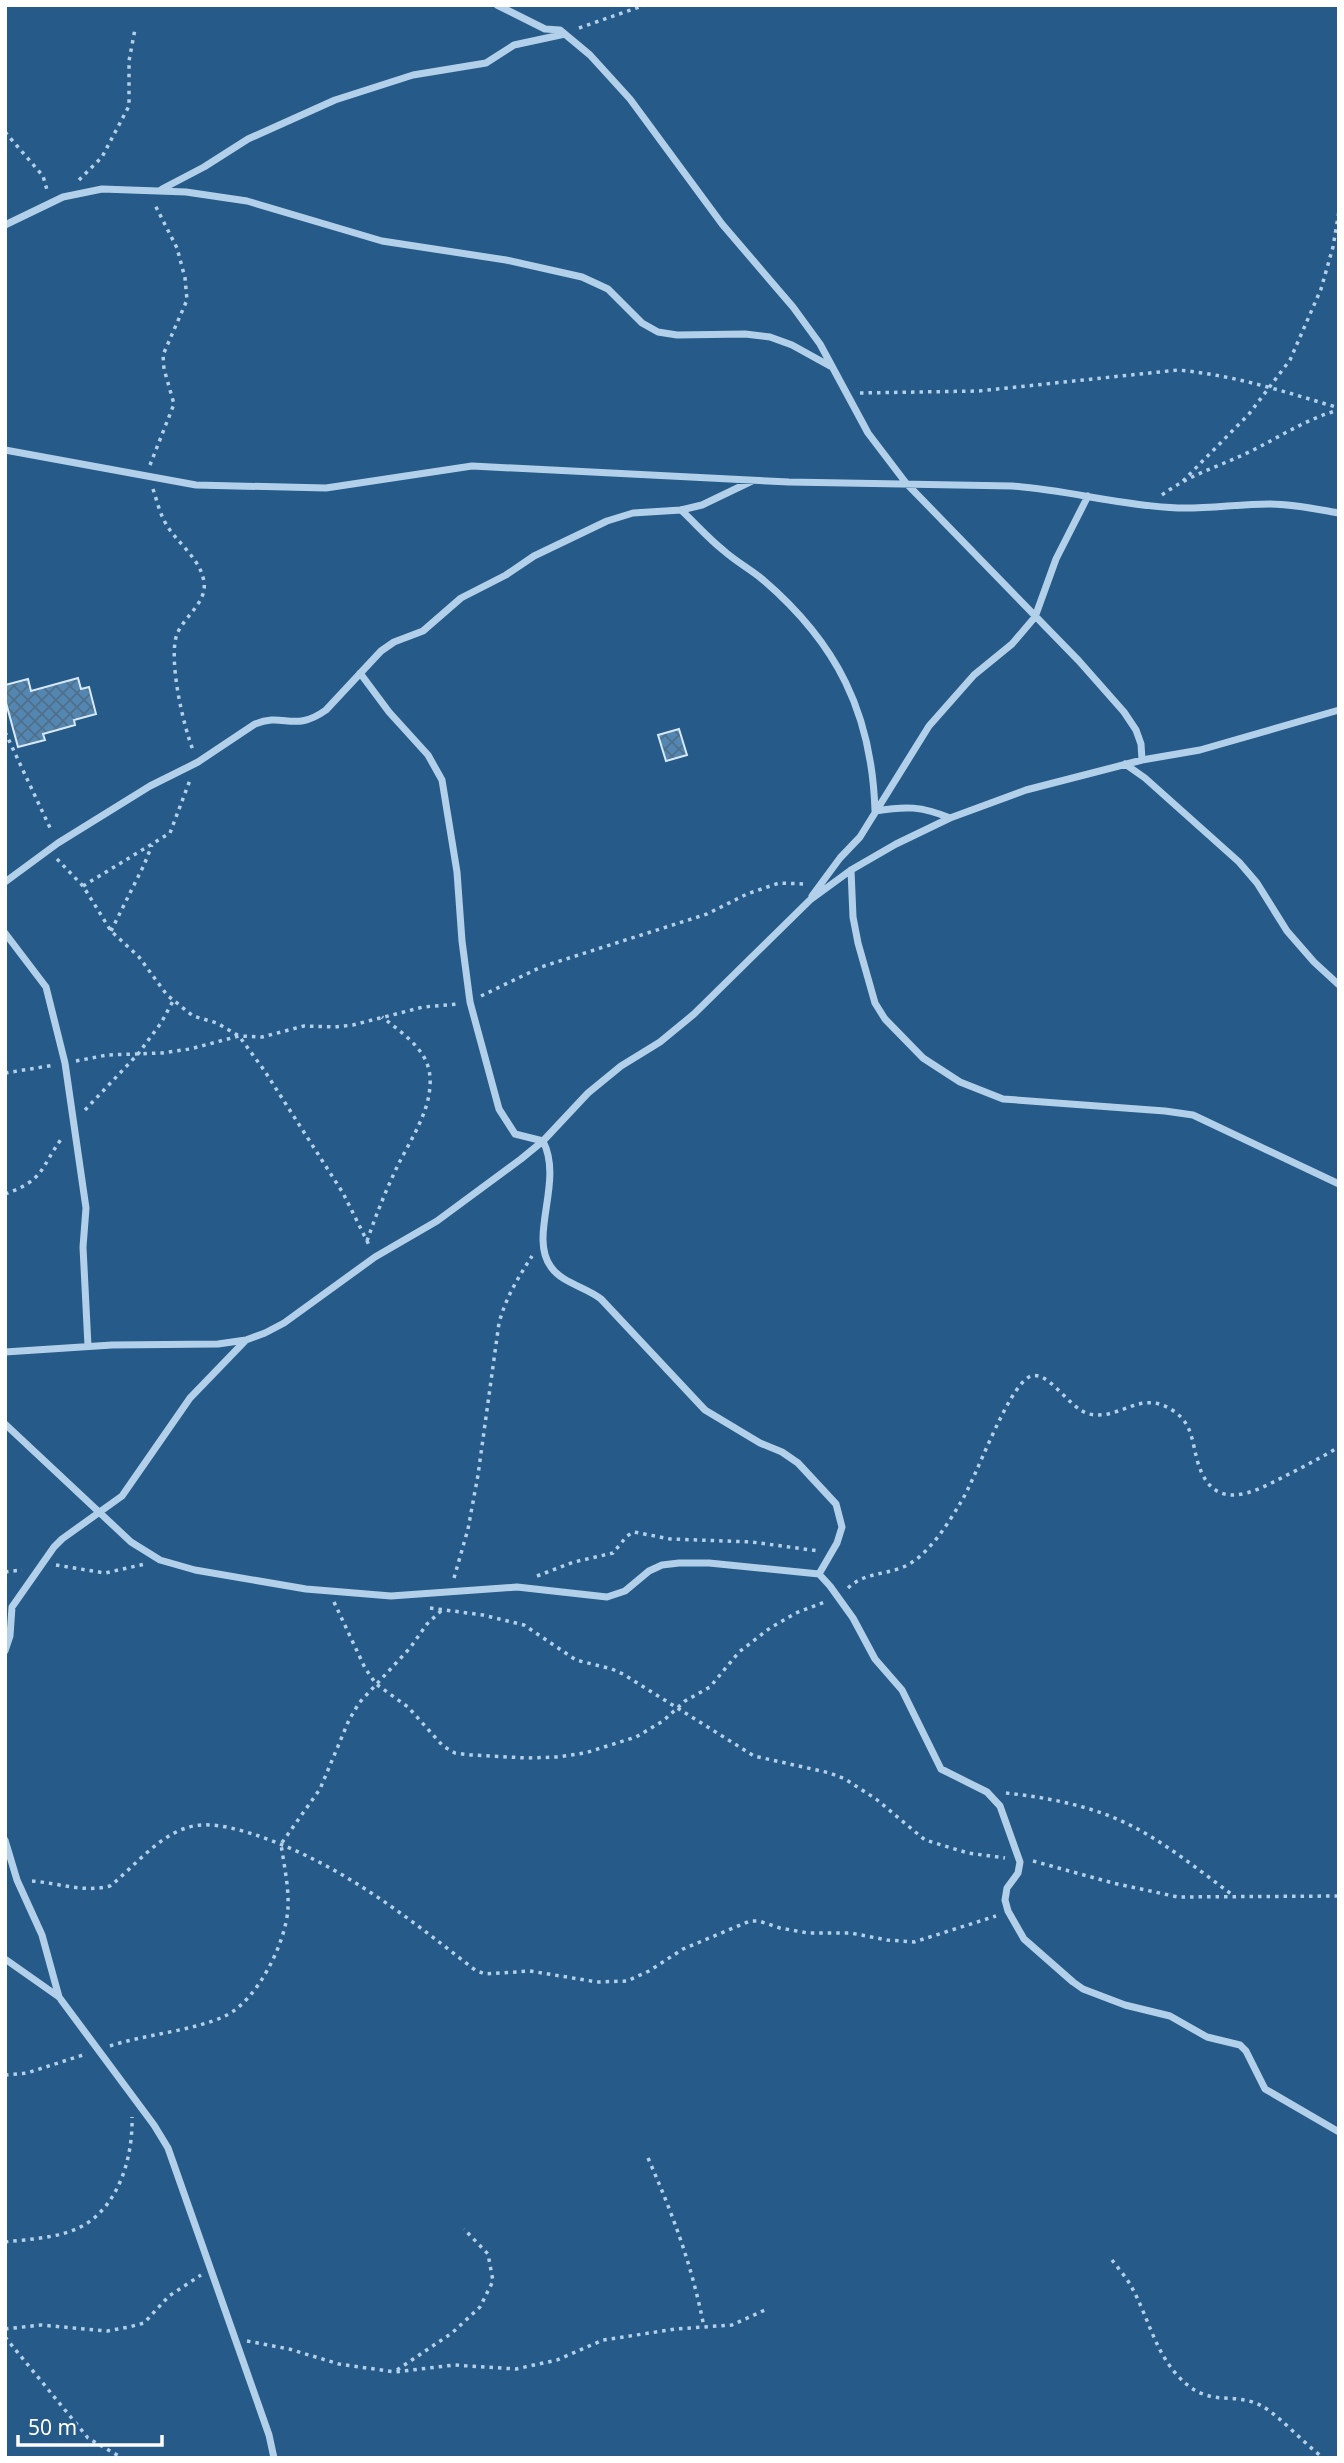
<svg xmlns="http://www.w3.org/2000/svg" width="1344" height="2463" viewBox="0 0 1344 2463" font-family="'Noto Sans',sans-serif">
<defs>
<pattern id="building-cross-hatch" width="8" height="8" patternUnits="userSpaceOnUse" patternTransform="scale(1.75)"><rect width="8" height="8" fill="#5386b1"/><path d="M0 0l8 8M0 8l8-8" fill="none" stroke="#506f89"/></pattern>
</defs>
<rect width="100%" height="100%" fill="#265a88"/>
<path fill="url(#building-cross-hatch)" stroke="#d6e8f7" stroke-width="2" d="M78,678L81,689L89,687L96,714L74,720L75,725L43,734L45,740L18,747L5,699V685L28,679L31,691Z
M679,729L687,755L666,761L658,735Z"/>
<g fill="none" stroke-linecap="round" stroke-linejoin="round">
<path stroke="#b2d0e9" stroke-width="3.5" stroke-dasharray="3.5 5" stroke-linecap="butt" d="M579,28L645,5
M5,132L43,176L47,190
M79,180L102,157L129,106V61L135,29
M860,393L979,391L1178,370C1234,375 1286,392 1339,408
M150,465L174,404L164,369L163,355L187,300L185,278L177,248L155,205
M1183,481L1249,414L1290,360L1321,289L1333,247L1339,211
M153,489C157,501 160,514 166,524C177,543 202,560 204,583C207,602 184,617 177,634C168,659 183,725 193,750
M1162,495C1187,476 1217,467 1245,454C1277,439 1305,419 1339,410
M5,732L52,832
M57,859L83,886L111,931L139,957L167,995L193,1016L217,1023L239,1036L264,1070L343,1193L369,1245
M83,886L170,833L190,780
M111,931L144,865L152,845
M481,996L541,967L707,914L747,894L779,883L805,884
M76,1061L107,1055L162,1053L190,1049L239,1036L262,1037L304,1026L335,1027L353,1025L423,1007L457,1004
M5,1073L55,1065
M85,1110L138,1054L161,1023L173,1001
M5,1194C45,1180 40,1168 62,1138
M367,1241C376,1215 386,1190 398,1165C410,1141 429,1113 430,1085C431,1075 428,1062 422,1054C412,1039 396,1028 382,1017
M56,1565L105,1573L145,1564
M5,1572L22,1570
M537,1576L574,1562L613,1553L627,1536L634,1532L670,1539L752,1542L819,1551
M454,1578L468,1529L478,1475L499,1323C506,1297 518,1278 532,1256
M848,1588C864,1573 882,1575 901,1568C927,1558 947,1525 961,1502C976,1478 1007,1389 1029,1377C1047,1367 1069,1409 1089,1414C1121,1421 1141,1387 1175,1412C1193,1425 1192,1443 1198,1463C1214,1514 1253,1493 1287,1475C1305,1466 1322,1457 1339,1447
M334,1602L365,1668L376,1684L408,1707L443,1746L455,1753L471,1755L527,1758L558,1757L585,1753L636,1737L663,1721L685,1701L710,1687L739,1652L770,1628L796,1613L827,1601
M430,1608L483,1615L524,1625L576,1660L612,1669L623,1674L754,1756L830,1773L845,1779L876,1799L925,1840L968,1853L1005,1858
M1006,1793C1043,1797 1082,1804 1117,1819C1159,1837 1197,1869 1234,1896
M1033,1861L1113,1883L1178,1897L1339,1896
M32,1881C59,1883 83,1893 110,1886C134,1867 156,1838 186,1828C209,1820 237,1829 259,1836C342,1865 406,1916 475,1970L485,1974L530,1971L597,1982L627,1981L649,1971L683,1949L750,1921H759L780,1928L808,1933H851L887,1940L914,1942L996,1916
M110,2046C146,2034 193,2031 225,2016C257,2001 286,1943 288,1908C289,1887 284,1865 281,1844L320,1789L349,1720L359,1703L410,1648L427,1624L442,1610
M5,2075L27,2073L86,2054
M648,2158C673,2215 692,2265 704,2327
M5,2242C31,2239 63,2238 86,2224C120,2202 133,2156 132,2117
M1112,2260C1118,2268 1126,2277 1131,2286C1148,2316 1154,2350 1178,2376C1209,2410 1232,2390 1262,2406C1281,2417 1304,2444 1324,2458
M5,2329L41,2325L107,2331L129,2327L144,2323L169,2296L201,2275
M5,2337L88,2438L122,2458
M247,2341L289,2349L339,2364L395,2372L454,2365L516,2369L557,2360L603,2340L676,2329L732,2325L767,2309
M397,2370L452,2333L480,2307L493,2281L488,2254L464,2229"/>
<path stroke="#b2d0e9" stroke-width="7" d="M497,5L545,29L560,30L590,55L630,99L722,224L793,307L820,344L868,433L906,483L1079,661L1124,712L1136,730L1141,744L1142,760
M162,189L204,167L248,139L335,100L413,75L486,63L514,45L565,34
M5,225L63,197L102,189L186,192L247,201L382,241L506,260L582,277L608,289L642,323L658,332L677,335L745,334L770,337L792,345L830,366
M5,450L196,485L326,488L472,466L789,482L1012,486C1068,490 1122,506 1178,508C1208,509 1239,504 1269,504C1293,504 1316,509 1339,513
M681,510C695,523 708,538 723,550C735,561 750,569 762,579C837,643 872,713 875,811C906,806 921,806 950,818
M360,673L389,712L428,755L442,780L457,872L462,941L470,1002L499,1109L515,1134L543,1141C564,1182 528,1236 551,1267C562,1283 586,1287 601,1299L705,1410L760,1443L782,1452L798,1463L836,1504L842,1527L837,1543L819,1574
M1125,764L1145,778L1239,862L1257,883L1287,931L1314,962L1339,985
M851,870L853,917L858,943L875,1003L885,1019L923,1058L960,1082L1003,1099L1165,1111L1193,1115L1339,1184
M5,882L58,843L150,786L198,762L255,724C284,712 294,733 326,710L381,651L394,642L423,631L461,598L506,575L534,556L607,521L633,513L681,510L702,505L752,481
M812,896L840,858L860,837L929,726L974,675L1012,644L1035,617L1056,559L1088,496
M5,933L46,987L65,1063L86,1208L83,1247L88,1346
M5,1352L112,1345L218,1344L246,1340L265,1333L284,1323L375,1257L437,1221L521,1159L543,1141L588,1093L621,1066L660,1042L694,1014L810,900L851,870L896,844L950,818L1026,790L1142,760L1200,750L1339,710
M5,1424L131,1542L160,1560L195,1570L306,1589L391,1596L517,1587L607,1597L625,1591L649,1571L662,1565L679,1563H709L819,1574L830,1586L853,1618L875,1659L902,1690L941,1769L987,1792L1000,1806L1020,1862L1018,1873L1007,1888L1005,1900L1008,1911L1024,1939L1073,1982L1083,1989L1125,2005L1170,2016L1207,2037L1240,2045L1246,2051L1265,2089L1339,2132
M5,1651L10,1636L12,1607L54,1547L62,1539L122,1496L190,1398L245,1341
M5,1840L17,1880L42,1935L59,1997
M5,1959L59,1997L154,2125L168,2148L269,2435L274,2458"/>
</g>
<rect width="1344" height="2463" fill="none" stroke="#ffffff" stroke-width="14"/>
<path d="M18 2435v10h144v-10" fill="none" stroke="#ffffff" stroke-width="3.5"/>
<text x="28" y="2435" font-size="21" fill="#ffffff" stroke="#265a88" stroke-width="5" paint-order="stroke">50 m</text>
</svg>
